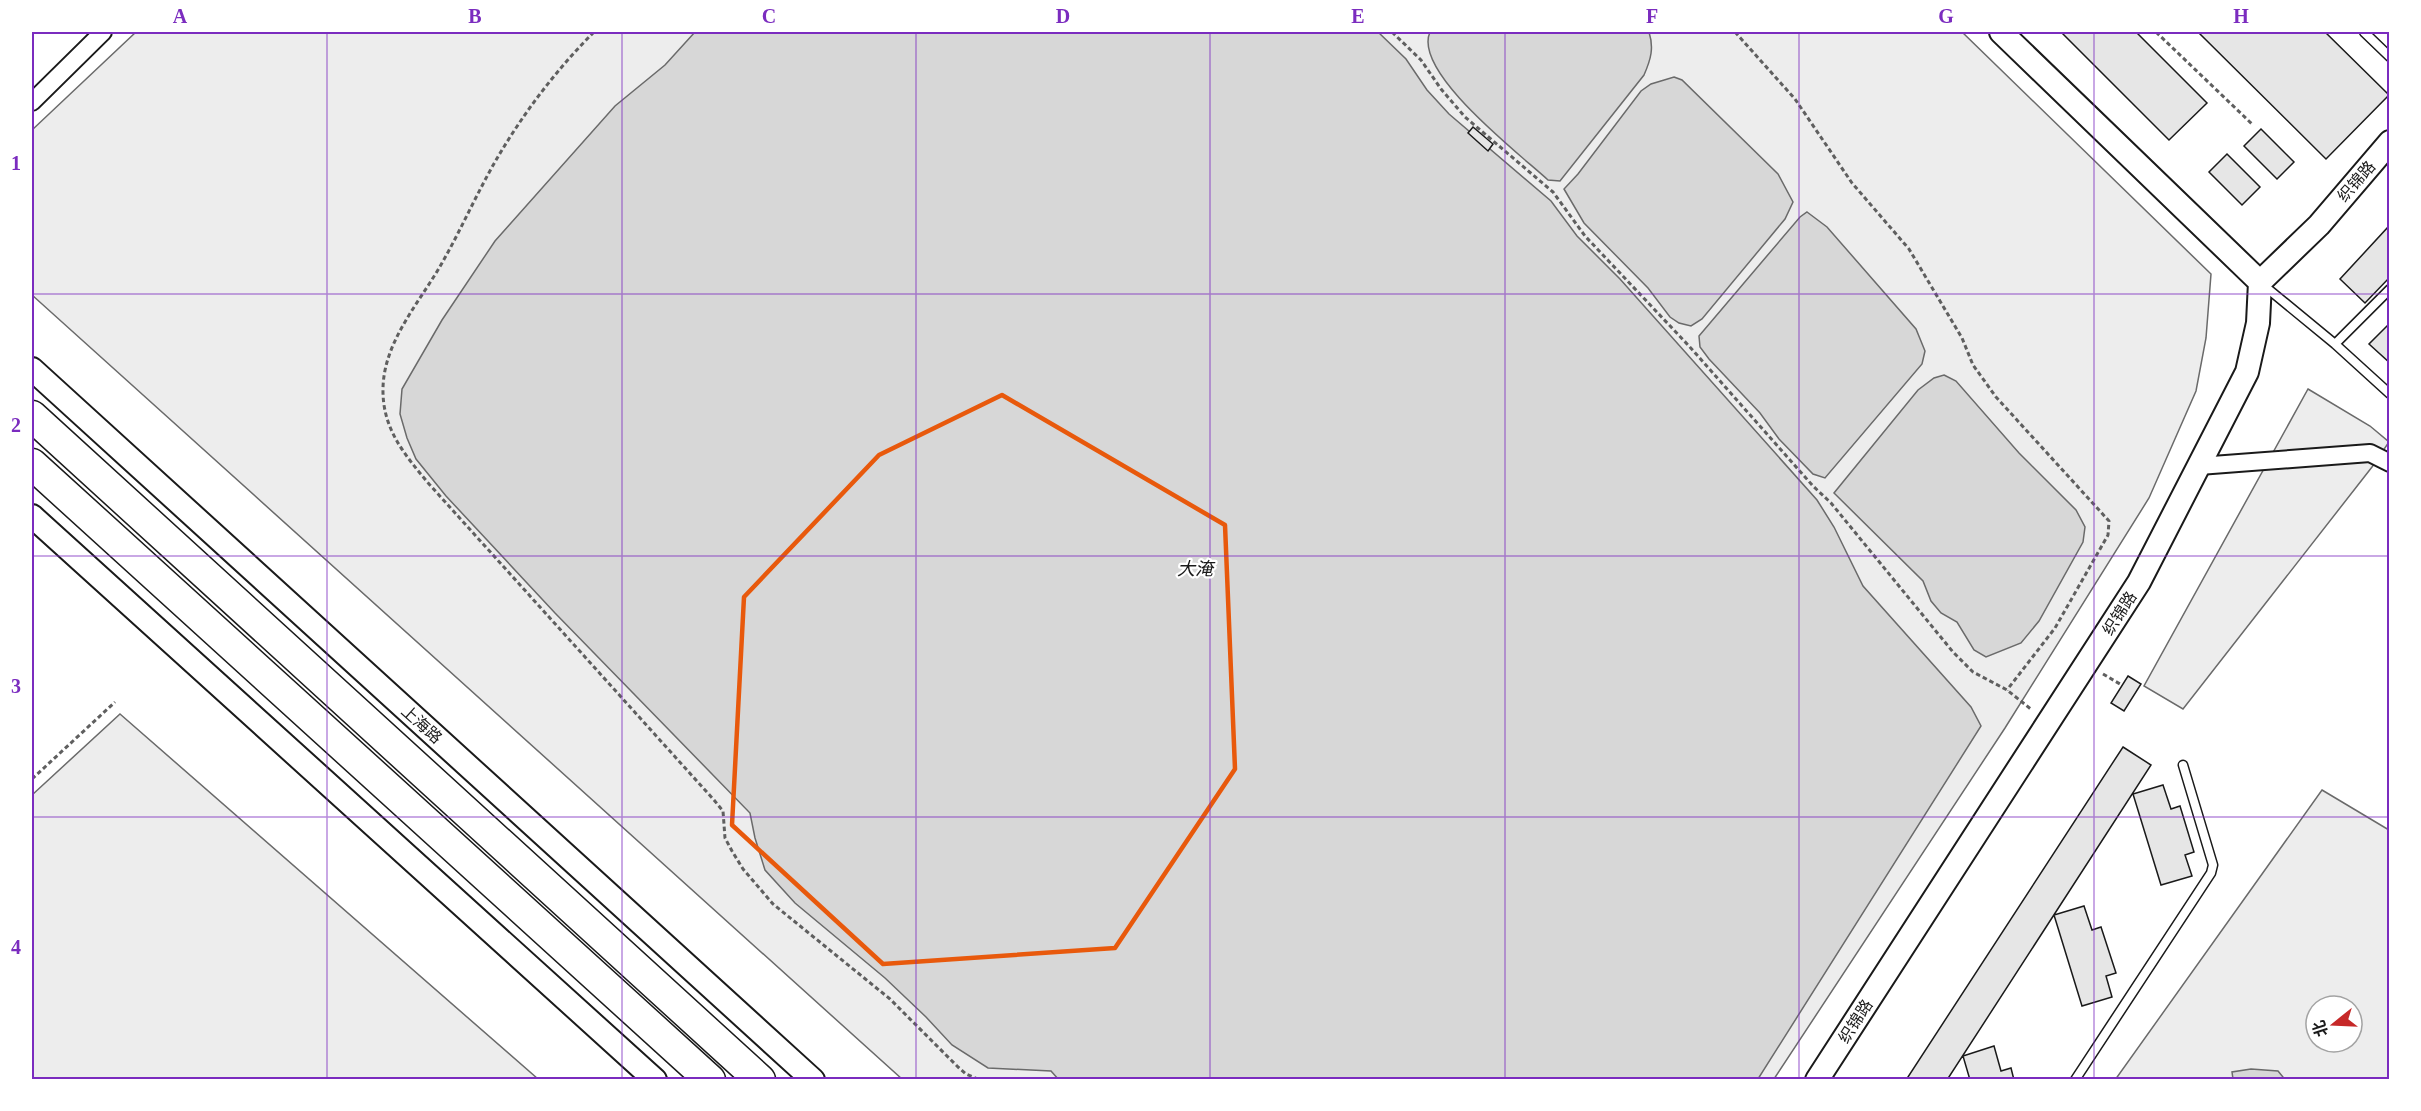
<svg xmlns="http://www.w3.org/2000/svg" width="2421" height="1111" viewBox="0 0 2421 1111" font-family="'Times New Roman','Noto Sans SC',serif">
<rect width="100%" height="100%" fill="#fff"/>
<path fill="#ededed" stroke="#6a6a6a" stroke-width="1.5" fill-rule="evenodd" d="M136,32H1962L2211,274L2206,338L2196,391L2149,498L2005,728L1774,1079H902L32,295V130Z
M2308,389L2370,426L2389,442L2372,467L2183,709L2144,686Z
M120,714L538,1079H32V795Z
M2322,790L2389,830V1079L2115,1080ZM2316,1006H2352V1042H2316Z"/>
<path fill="#d7d7d7" stroke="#6a6a6a" stroke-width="1.5" d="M695,32H1378L1406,59L1427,90L1449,114L1551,201L1577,236L1620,279L1817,500L1834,527L1863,586L1971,707L1981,726L1758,1079L1059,1080L1051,1071L988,1068L952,1045L926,1017L885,978L795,903L765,870L755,838L750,813L555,613L446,496L416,459L407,438L400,414L402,389L442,320L495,241L615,106L665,65Z
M1430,32H1649C1654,48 1651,59 1644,75L1560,181L1548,180C1521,155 1412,72 1430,32Z
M1674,77L1682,80L1778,174L1793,202L1785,219L1702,319L1691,326L1679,323L1670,317L1648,288L1584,223L1564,189L1578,174L1641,91L1651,84Z
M1807,212L1827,227L1916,329L1925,351L1922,364L1825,478L1813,474L1779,439L1760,413L1709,359L1700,347L1699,336L1800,217Z
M1944,375L1956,381L2019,453L2076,510L2085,527L2083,542L2039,621L2021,643L1986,657L1974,650L1957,622L1941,613L1931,601L1923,581L1834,493L1918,390L1934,378Z
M2251,1069L2278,1071L2283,1077L2282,1079H2233L2232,1072Z"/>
<path fill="#e6e6e6" stroke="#1a1a1a" stroke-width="1.5" d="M2061,32H2136L2207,103L2169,140Z
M2198,32H2325L2389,95L2326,159Z
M1473,127L1493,144L1488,151L1468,133Z
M2261,129L2294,162L2277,179L2244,146Z
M2227,154L2260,187L2242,205L2209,172Z
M2389,226L2390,277L2365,303L2340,279Z
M2390,323V363L2369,344Z
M2128,676L2141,684L2124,711L2111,703Z
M2123,747L2151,765L1947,1080H1906Z
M2163,785L2171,809L2180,806L2194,852L2185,855L2192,876L2161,885L2133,794Z
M2084,906L2092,930L2101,927L2116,973L2106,976L2112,997L2082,1006L2054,915Z
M1994,1046L2001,1071L2011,1068L2014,1080H1970L1963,1056Z"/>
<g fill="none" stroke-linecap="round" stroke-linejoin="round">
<defs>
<path id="lane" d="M2364,32L2390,57
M2262,284L2335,344L2390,394
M2335,344L2390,289
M2075,1080L2211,873L2213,865L2183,765"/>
<path id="street" d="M32,102L103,32
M2199,466L2370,453L2390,463"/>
<path id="secondary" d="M2001,32L2260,282
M32,369L813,1080
M32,516L655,1080
M1817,1080L2139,582L2247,372L2258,323L2260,282L2319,225L2390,142"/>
<path id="highway" d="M32,416L760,1080
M32,464L710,1080"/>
</defs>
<use href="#lane" stroke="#1a1a1a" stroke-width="11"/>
<use href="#street" stroke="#1a1a1a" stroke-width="20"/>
<use href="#secondary" stroke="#1a1a1a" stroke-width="26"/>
<use href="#highway" stroke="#1a1a1a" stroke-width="33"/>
<path stroke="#5f5f5f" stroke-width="3" stroke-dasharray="4.5 3" stroke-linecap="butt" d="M594,32C559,67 528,107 502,150C480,186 463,226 442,263C420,302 384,341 383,388C382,429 405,455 429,484L714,800L723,811L725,838L732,851L743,869L773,904L890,999L958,1067L966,1074L980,1080
M1392,32L1421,60L1441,89L1465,117L1553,192L1585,236L1689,346L1813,486L1831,503L1953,652L1973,672L2007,690L2032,710
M1735,32L1795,99L1852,183L1909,249L1962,338L1973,365L1996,397L2109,521L2108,535L2055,628L2007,690
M2156,32L2252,124
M2103,674L2120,684
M32,779L115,702"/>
<use href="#lane" stroke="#fff" stroke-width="8"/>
<use href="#street" stroke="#fff" stroke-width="16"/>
<use href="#secondary" stroke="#fff" stroke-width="22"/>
<use href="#highway" stroke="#fff" stroke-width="30"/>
</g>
<path fill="none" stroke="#e8590c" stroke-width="4.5" stroke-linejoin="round" d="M1002,395L1225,525L1235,769L1115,948L883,964L732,825L744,597L879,455Z"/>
<path fill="none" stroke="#7b2cbf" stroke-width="1.5" stroke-opacity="0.55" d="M327,32V1080M622,32V1080M916,32V1080M1210,32V1080M1505,32V1080M1799,32V1080M2094,32V1080M32,294H2390M32,556H2390M32,817H2390"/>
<g text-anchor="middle" stroke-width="4.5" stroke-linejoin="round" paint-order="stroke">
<g font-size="16" fill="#1a1a1a" stroke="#fff">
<text transform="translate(2356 181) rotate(-49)" y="6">织锦路</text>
<text transform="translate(2119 613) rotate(-57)" y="6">织锦路</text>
<text transform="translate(422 724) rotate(42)" y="6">上海路</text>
<text transform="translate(1855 1021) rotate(-57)" y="6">织锦路</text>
</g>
<g font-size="18" font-style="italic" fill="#1a1a1a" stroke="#fff">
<text x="1195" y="575">大淹</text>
</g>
</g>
<rect width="2421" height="1111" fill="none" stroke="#ffffff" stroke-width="66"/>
<g transform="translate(2334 1024) rotate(252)"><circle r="28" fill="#ffffff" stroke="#a3a3a3" stroke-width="1.5"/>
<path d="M0-4.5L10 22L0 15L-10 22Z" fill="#c62828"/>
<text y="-9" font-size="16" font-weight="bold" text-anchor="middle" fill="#1a1a1a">北</text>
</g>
<rect x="33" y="33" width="2355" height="1045" fill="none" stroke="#7b2cbf" stroke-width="2"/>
<g font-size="20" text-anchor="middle" font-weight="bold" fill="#7b2cbf">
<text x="180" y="23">A</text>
<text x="475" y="23">B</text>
<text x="769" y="23">C</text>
<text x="1063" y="23">D</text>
<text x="1358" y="23">E</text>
<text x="1652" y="23">F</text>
<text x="1946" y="23">G</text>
<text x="2241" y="23">H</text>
<text x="16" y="170">1</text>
<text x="16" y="432">2</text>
<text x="16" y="693">3</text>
<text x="16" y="954">4</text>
</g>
</svg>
